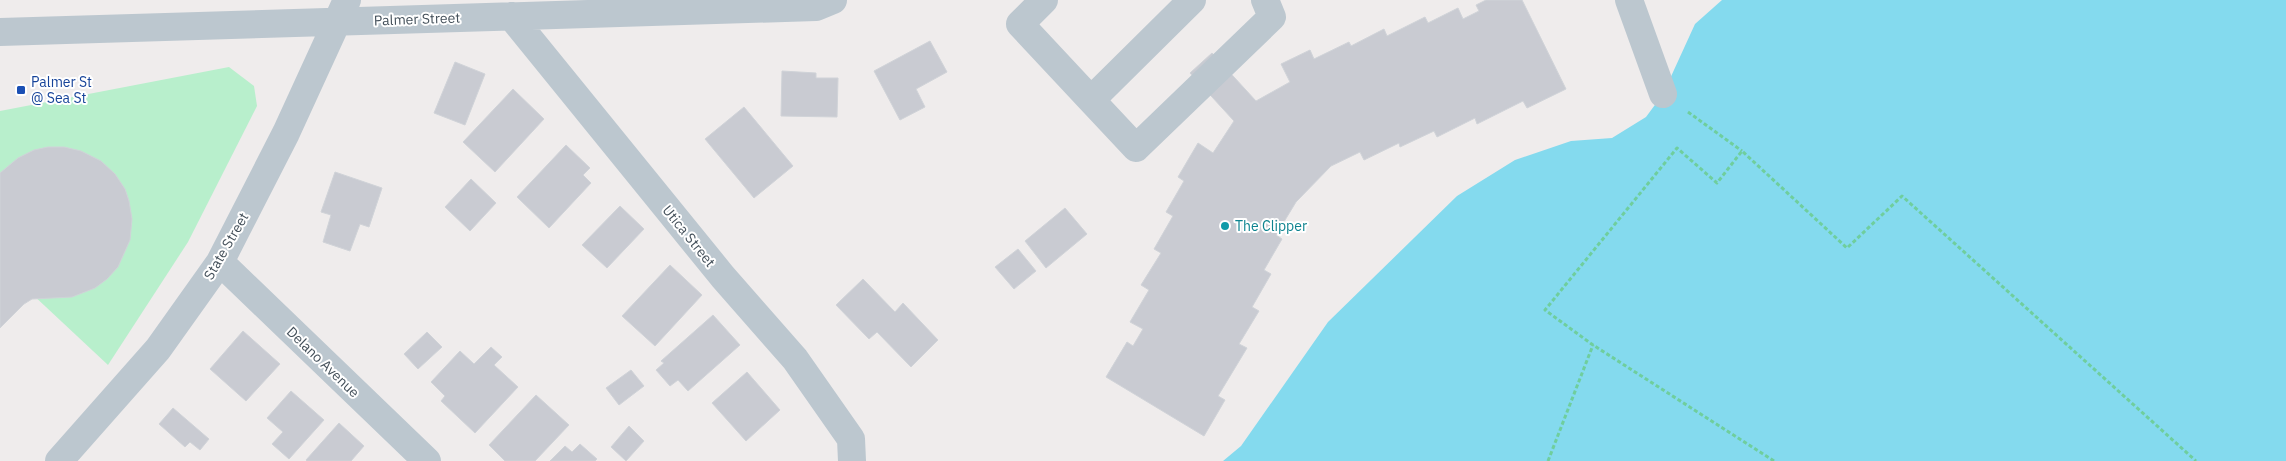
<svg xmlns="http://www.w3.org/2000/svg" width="2286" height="461" viewBox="0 0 2286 461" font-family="'IBM Plex Sans',sans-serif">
<rect width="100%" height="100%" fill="#efecec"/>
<path fill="#b8efcc" d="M229,67L254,86L257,106L188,242L108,365L0,264V111Z"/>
<path fill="#84daee" d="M1722,0H2286V461H1223L1241,446L1328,322L1457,196L1515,160L1571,141L1612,138L1646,117L1663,94L1695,24Z"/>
<path fill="#c9cbd2" stroke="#d0d3d8" d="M1486,0H1522L1566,89L1527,108L1523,101L1477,124L1475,118L1437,137L1434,131L1400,147L1399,143L1364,160L1360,152L1331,166L1296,202L1276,235L1282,239L1264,270L1271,274L1252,307L1259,311L1239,344L1247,348L1218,396L1225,400L1204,436L1106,377L1127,342L1133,346L1143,329L1130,322L1149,290L1141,285L1161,253L1154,249L1173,216L1166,212L1184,181L1178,177L1198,143L1213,153L1234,121L1190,73L1212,53L1256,101L1290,82L1281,64L1310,50L1314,59L1349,42L1351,46L1384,29L1387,36L1425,17L1428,23L1458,8L1463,19L1479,11L1476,5Z
M930,41L947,72L916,89L925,107L900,120L874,71Z
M455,62L485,74L465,125L434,113Z
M782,71L816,73V78H838L837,117L781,116Z
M513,89L544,119L495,172L463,142Z
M744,107L793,166L754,198L705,139Z
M566,145L590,168L583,175L591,183L549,228L517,197Z
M48,147H64L81,151L101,161L115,174L125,189L129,201L132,219L130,240L118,267L107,279L95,288L72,297L32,299L24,304L0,328V173L18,158L34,150Z
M335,172L382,188L369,227L360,224L350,251L323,242L331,215L321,212Z
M471,179L496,203L470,231L445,207Z
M620,206L644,229L607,268L582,245Z
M1065,208L1087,234L1046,268L1025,241Z
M1018,249L1036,271L1014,289L995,267Z
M670,265L702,295L655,346L622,316Z
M863,279L895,312L903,303L938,340L911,367L877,332L869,339L836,305Z
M713,315L740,345L688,391L678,380L670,386L656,370L664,363L661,361Z
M243,331L280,364L246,401L210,369Z
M427,332L442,347L418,369L404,354Z
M491,347L502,357L494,365L518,387L475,433L441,401L445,396L431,382L460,351L474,364Z
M631,370L644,386L619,405L606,388Z
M747,372L780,410L746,441L712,403Z
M291,391L324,420L289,459L272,444L283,432L267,418Z
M536,395L569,425L535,461H505L489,445Z
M173,408L209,439L200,450L190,442L185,447L159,424Z
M339,423L364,446L351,461H307L306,460Z
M629,426L644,441L626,461L611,447Z
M580,444L597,459L595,461H550L565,446L572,452Z"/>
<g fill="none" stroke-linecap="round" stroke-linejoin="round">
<path stroke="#6fce9d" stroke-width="3" stroke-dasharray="4 2.5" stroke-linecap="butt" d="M1688,112L1742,151
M1548,461L1593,345
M1774,461L1593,345L1545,310L1677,148L1717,183L1742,151L1847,248L1902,196L2196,461"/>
<path stroke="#bcc7cf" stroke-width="28" d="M1044,0L1020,24L1091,100L1192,0
M1629,0L1663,94
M511,16L723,277L795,359L851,439L852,461
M0,32L816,7L833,0
M1091,100L1136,148L1272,17L1265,0
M220,262L427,461
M59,461L158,349L220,262L286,133L347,0"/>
</g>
<rect fill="#1a4fb4" stroke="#fff" stroke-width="2" x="16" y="85" width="10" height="10" rx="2.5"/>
<circle fill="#0f9aa8" stroke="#fff" stroke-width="2" cx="1225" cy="226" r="5"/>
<g text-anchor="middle" stroke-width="4" stroke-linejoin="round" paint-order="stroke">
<g font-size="14" fill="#44505a" stroke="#fff">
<text transform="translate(417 19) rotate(-2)" y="5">Palmer Street</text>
<text transform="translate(689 236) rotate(51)" y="5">Utica Street</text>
<text transform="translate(226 246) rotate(-60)" y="5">State Street</text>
<text transform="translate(323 362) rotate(44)" y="5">Delano Avenue</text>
</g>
<g font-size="14" fill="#164399" stroke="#fff" text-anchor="start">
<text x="31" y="87">Palmer St<tspan x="31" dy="16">@ Sea St</tspan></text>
</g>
<g font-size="14" fill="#0d838f" stroke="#fff" text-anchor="start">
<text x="1235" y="231">The Clipper</text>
</g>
</g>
</svg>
